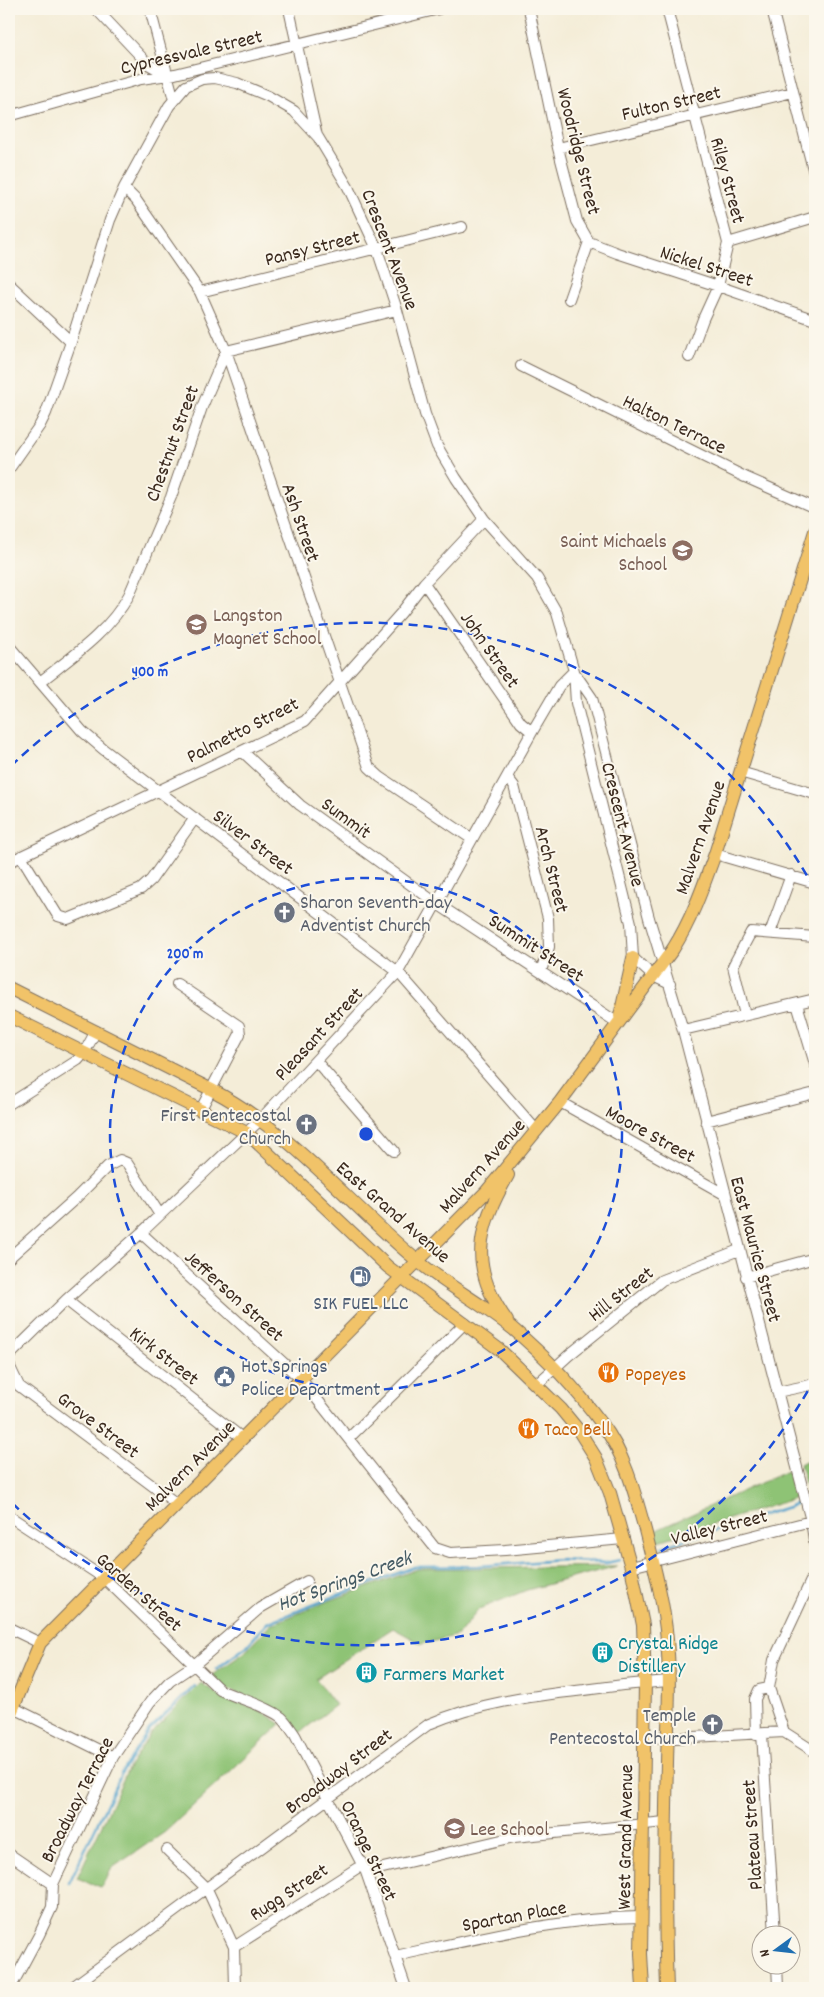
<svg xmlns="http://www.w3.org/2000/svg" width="824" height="1997" viewBox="0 0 824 1997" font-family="Dekko,sans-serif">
<rect width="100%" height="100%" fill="#fbf7ec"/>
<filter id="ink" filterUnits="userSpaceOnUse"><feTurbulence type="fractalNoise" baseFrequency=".02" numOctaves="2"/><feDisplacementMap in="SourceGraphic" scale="10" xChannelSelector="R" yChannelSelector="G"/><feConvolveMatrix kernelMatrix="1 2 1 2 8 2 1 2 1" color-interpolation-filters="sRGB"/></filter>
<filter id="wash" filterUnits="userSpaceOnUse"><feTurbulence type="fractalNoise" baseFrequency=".0096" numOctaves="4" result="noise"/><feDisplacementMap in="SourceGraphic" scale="20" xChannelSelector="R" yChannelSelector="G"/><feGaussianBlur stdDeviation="1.12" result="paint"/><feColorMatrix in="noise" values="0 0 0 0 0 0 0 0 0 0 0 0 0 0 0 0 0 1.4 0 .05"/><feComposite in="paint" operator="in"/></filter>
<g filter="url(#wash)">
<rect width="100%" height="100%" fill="#f4edd8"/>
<path fill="#8ec375" stroke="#64764a" d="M815,1456V1485L807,1490L800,1464Z
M787,1471L793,1479L796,1498L653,1543L650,1533Z
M617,1566L527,1590L479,1609L458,1635L422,1644L393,1628L316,1679L336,1705L298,1734L285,1715L223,1687L212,1675L244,1653L270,1625L326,1602L418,1569Z
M201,1683L222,1697L258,1709L281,1724L165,1832L112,1868L101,1887L77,1878L129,1767L151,1733Z"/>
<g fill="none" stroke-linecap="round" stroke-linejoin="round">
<path stroke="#54a4ce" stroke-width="2.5" d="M808,1498L815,1494
M662,1547L788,1507L803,1500
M216,1669L246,1647L267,1623L341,1594L415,1567L479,1566L561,1560L606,1563L620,1560
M69,1883L122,1772L149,1730L195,1686"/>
</g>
</g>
<g filter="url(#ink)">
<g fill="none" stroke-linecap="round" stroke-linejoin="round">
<defs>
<path id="minor" d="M96,9L148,64L167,75
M150,9L174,100
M289,9L317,136
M529,9L558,148L577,221L589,242L569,299
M667,9L728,243L718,286L703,319L689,357
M772,9L815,177
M9,116L141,79L175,74L439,9
M558,148L793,92
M124,188L136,200L200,292L226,351L369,767L380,777L472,839
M589,242L617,253L718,286L815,320
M728,243L815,217
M9,284L71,342
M200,292L462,227
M521,366L745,477L815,508
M9,469L40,425L46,413L71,342L110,220L124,188L169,106L186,86L202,79L215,78L237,83L268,96L294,111L318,137L348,187L377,249L397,310L425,414L437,446L456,478L484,519L537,578L557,613L574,671L576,703L631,923L633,958L653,976L670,984
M424,583L521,723L532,732
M9,646L82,731L103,749L398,972L537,1131
M574,672L592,698L649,918L683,1030L811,1521L815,1546
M40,682C73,656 109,632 129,595L171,497L202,407L226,351L397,310
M243,752L300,805L436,903L618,1023
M740,772L815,794
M507,777L514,786L548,918L549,947L541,971
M715,854L815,883
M21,856L58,916L68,919L141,889L151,880L195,818
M9,862L305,721L401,613L424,583L484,519
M770,933L791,875
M177,984L239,1026L240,1034L201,1109
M797,1004L815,1064
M745,1015L733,966L751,932L815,937
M683,1030L815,999
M316,1061L394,1151
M560,1102L724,1194
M9,1104L78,1060L84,1053L96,1031
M706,1121L815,1093
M141,1233L301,1379L435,1548L450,1553L505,1550L623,1539
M9,1258L76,1198L108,1166L120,1160L127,1163L160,1215
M746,1277L815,1258
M66,1300L242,1438
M9,1356L66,1300L141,1233L261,1119L398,972L532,732L559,686L574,671
M9,1365L19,1386L177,1504
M536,1385L569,1355L662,1280L739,1250
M777,1392L815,1384
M349,1438L465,1323
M9,1516L104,1578L220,1690C239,1699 263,1704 281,1717C286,1721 291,1730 295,1735L366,1872L406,1988
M631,1567L815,1520
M815,1572L774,1660L769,1688L784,1732L815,1752
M9,1628L40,1643
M14,1708L113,1757
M762,1734L775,1934
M756,1735L755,1699L759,1690L769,1688
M644,1737L676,1738L784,1732
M167,1850L207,1889L234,1947L235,1988
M9,1854L53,1884
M366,1872L514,1837L665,1822
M234,1947L362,1865
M395,1956C476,1939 558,1918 641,1917
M777,1964L778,1988
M12,1988L11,1987L39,1935L52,1907L53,1884L113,1757L150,1702L170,1681L194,1665L260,1608L307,1581
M71,1988L429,1724C478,1703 531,1696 584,1690C612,1686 640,1683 668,1681"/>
<path id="major" d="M9,988L212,1090C291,1131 347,1202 414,1258C444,1284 481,1303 512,1328C544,1355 577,1390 602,1424C625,1454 635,1494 645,1530C652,1558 660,1587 664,1615C672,1664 668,1715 667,1763C665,1838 664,1913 667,1988
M9,1016L247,1133L388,1267L500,1350L561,1409L579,1431L596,1458L610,1493L631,1567L643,1625L645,1682L641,1954L643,1988
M620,1016L633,958
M507,1321C468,1266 477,1230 508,1175
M9,1718L40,1643L486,1192L560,1102L673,949C692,919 703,887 715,854L815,531"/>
</defs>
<use href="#minor" stroke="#7c6e5f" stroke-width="12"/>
<use href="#major" stroke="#7c6e5f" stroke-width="14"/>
<use href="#minor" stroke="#fff" stroke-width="10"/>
<use href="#major" stroke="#f1c369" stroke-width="12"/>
</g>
</g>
<g fill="none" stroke="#1d4ed8" stroke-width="2.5" stroke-dasharray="9 6">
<circle cx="366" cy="1134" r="256"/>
<path d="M815 1378A511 511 0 0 1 11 1502M11 766A511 511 0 0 1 815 890"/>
</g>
<defs>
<symbol id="school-disc" viewBox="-11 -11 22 22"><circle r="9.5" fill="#8d6e63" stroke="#fbf7ec"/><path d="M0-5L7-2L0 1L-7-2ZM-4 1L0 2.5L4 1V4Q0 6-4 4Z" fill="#fff"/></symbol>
<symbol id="church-disc" viewBox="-11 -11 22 22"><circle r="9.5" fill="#6b7280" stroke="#fbf7ec"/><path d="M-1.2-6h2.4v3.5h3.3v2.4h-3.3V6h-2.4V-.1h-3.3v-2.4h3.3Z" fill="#fff"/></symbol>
<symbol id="fuel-disc" viewBox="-11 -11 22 22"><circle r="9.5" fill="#5c6f8a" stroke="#fbf7ec"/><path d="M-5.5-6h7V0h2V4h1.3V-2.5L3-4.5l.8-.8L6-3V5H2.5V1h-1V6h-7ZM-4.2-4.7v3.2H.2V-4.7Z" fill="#fff"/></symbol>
<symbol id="restaurant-disc" viewBox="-11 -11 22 22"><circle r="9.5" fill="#e8710a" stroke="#fbf7ec"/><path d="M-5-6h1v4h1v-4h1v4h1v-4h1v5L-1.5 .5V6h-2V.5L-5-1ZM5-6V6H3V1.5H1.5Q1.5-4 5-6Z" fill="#fff"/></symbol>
<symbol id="civic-disc" viewBox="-11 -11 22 22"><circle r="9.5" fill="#5c6f8a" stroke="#fbf7ec"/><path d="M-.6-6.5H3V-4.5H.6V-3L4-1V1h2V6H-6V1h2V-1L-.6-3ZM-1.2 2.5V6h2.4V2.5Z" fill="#fff"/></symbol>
<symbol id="building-disc" viewBox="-11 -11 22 22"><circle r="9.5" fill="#0f9aa8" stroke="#fbf7ec"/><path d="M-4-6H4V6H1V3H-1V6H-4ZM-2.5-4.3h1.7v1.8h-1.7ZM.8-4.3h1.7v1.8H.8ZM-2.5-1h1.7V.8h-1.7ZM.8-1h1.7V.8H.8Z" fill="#fff"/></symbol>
</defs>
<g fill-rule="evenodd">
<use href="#school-disc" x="670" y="538" width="25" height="25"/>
<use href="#school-disc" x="184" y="612" width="25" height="25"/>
<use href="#church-disc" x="272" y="900" width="25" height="25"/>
<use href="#church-disc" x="294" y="1112" width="25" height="25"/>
<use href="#fuel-disc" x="348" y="1264" width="25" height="25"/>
<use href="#restaurant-disc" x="596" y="1360" width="25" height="25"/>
<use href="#civic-disc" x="212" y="1364" width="25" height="25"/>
<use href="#restaurant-disc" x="516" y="1416" width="25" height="25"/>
<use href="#building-disc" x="590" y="1640" width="25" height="25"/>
<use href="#building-disc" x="354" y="1660" width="25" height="25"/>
<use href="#church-disc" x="700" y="1712" width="25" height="25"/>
<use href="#school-disc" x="442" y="1816" width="25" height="25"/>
</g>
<g text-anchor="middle" stroke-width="4" stroke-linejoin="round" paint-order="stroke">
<g font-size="20" fill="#3b2a1e" stroke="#fbf7ec">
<text transform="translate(191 51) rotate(-13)" y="7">Cypressvale Street</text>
<text transform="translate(671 102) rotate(-13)" y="7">Fulton Street</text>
<text transform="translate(580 151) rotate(76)" y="7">Woodridge Street</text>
<text transform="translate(729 180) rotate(75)" y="7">Riley Street</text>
<text transform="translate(312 247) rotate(-14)" y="7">Pansy Street</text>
<text transform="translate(391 249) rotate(69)" y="7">Crescent Avenue</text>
<text transform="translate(707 265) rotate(18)" y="7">Nickel Street</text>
<text transform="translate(675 423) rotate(26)" y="7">Halton Terrace</text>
<text transform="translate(171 443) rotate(-70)" y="7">Chestnut Street</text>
<text transform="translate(302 522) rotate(71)" y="7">Ash Street</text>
<text transform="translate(491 649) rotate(55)" y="7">John Street</text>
<text transform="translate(242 729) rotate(-27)" y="7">Palmetto Street</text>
<text transform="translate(347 817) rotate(36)" y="7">Summit</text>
<text transform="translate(624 824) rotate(76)" y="7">Crescent Avenue</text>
<text transform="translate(699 837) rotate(-71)" y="7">Malvern Avenue</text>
<text transform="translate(254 841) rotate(37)" y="7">Silver Street</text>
<text transform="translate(553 869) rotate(76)" y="7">Arch Street</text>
<text transform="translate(537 947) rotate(33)" y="7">Summit Street</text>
<text transform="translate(318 1033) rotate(-47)" y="7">Pleasant Street</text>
<text transform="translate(651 1133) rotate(29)" y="7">Moore Street</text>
<text transform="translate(481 1165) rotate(-48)" y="7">Malvern Avenue</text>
<text transform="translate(394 1211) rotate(41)" y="7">East Grand Avenue</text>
<text transform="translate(757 1249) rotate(75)" y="7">East Maurice Street</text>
<text transform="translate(620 1293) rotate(-38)" y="7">Hill Street</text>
<text transform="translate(235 1295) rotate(42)" y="7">Jefferson Street</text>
<text transform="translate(165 1355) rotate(38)" y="7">Kirk Street</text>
<text transform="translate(99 1424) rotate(37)" y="7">Grove Street</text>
<text transform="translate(189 1465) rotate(-45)" y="7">Malvern Avenue</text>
<text transform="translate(719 1526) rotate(-14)" y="7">Valley Street</text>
<text transform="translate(140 1591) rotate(42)" y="7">Garden Street</text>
<text transform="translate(338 1770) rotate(-37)" y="7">Broadway Street</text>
<text transform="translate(76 1799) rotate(-63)" y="7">Broadway Terrace</text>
<text transform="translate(751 1835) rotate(-94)" y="7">Plateau Street</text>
<text transform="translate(624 1837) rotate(-89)" y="7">West Grand Avenue</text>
<text transform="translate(370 1850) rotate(65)" y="7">Orange Street</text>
<text transform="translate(288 1891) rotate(-33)" y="7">Rugg Street</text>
<text transform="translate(514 1915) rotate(-10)" y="7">Spartan Place</text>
</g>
<g font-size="20" fill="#785e54" stroke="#fbf7ec" text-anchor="start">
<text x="667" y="547" text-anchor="end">Saint Michaels<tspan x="667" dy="23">School</tspan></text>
<text x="213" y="621">Langston<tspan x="213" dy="23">Magnet School</tspan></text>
<text x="470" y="1835">Lee School</text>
</g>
<g font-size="20" fill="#5b616d" stroke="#fbf7ec" text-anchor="end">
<text x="300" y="908" text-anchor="start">Sharon Seventh-day<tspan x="300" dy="23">Adventist Church</tspan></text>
<text x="291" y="1121">First Pentecostal<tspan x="291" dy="23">Church</tspan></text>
<text x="696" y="1721">Temple<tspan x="696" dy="23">Pentecostal Church</tspan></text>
</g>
<g font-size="20" fill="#4e5e75" stroke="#fbf7ec">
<text x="361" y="1309">SIK FUEL LLC</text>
<text x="241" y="1372" text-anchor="start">Hot Springs<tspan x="241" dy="23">Police Department</tspan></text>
</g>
<g font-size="20" fill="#c56008" stroke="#fbf7ec" text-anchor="start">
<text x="625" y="1380">Popeyes</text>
<text x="544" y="1435">Taco Bell</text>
</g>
<g font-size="20" fill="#0d838f" stroke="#fbf7ec" text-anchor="start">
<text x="618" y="1649">Crystal Ridge<tspan x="618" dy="23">Distillery</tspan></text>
<text x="383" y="1680">Farmers Market</text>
</g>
<g font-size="21" font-style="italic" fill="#455b64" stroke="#fbf7ec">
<text transform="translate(344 1580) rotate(-20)" y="7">Hot Springs Creek</text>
</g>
</g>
<circle cx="366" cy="1134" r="8" fill="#1d4ed8" stroke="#fbf7ec" stroke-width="2.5"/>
<g font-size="15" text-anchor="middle" font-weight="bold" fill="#1d4ed8" stroke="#fbf7ec" stroke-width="4" stroke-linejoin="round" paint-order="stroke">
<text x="150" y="676">400 m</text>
<text x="185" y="958">200 m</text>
</g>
<rect width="824" height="1997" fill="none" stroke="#fbf7ec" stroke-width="30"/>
<g transform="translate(776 1950) rotate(255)"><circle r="24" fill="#fbf7ec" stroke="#aea59a"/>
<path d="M0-4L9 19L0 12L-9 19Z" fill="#1f6fb2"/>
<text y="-8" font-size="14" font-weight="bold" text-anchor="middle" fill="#3b2a1e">N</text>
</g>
</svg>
